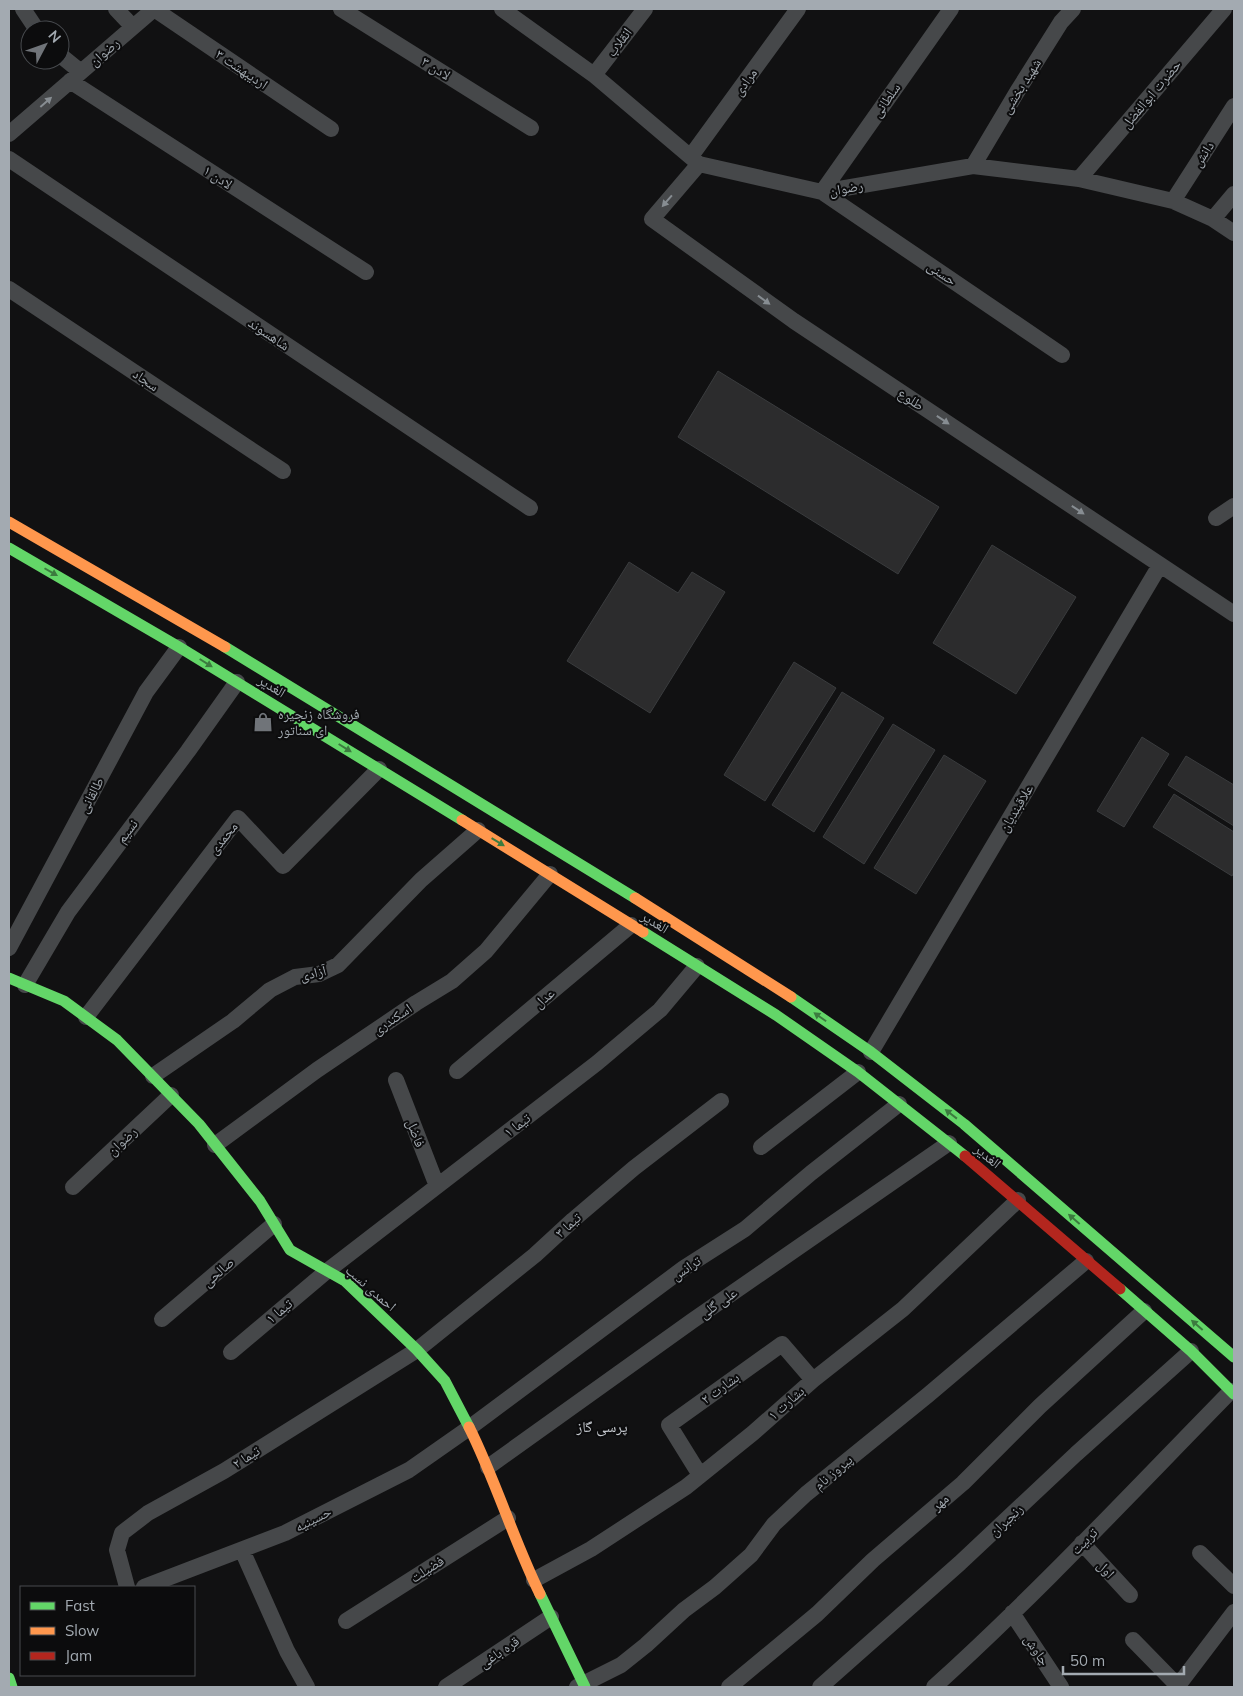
<svg xmlns="http://www.w3.org/2000/svg" width="1243" height="1696" viewBox="0 0 1243 1696" font-family="Mulish,'Noto Naskh Arabic',sans-serif">
<rect width="100%" height="100%" fill="#111112"/>
<path fill="#2c2c2d" stroke="#3a3c3e" d="M718,371L939,507L898,574L678,437Z
M992,545L1076,597L1016,694L933,643Z
M629,562L678,593L692,572L725,592L650,713L567,661Z
M794,662L836,688L765,801L724,775Z
M842,692L884,718L814,832L772,805Z
M893,724L935,750L864,864L823,837Z
M1142,737L1169,754L1124,827L1097,811Z
M944,755L986,781L916,894L874,868Z
M1186,756L1234,785V826L1168,785Z
M1174,794L1234,832V872L1232,876L1153,827Z"/>
<g fill="none" stroke-linecap="round" stroke-linejoin="round">
<path stroke="#46484a" stroke-width="16" d="M23,9L37,30
M116,9L133,27
M154,9L331,129
M341,9L531,128
M502,9L594,75L699,164L822,192L973,166L1079,179L1173,201L1213,219L1234,233
M951,9L822,192L1062,355
M60,55L81,72
M594,75L645,9
M70,81L366,272
M9,134L154,9
M691,156L798,9
M9,159L530,508
M699,164L652,219L794,321L1234,614
M973,166L1017,92L1061,22L1073,9
M1079,179L1224,9
M1173,201L1234,106
M1213,219L1234,194
M9,289L283,471
M1216,518L1234,506
M9,948L146,692L179,647
M25,985L68,912L188,751L237,682
M86,1017L238,818L283,866L379,769
M871,1052L1160,565
M457,1071L631,925
M153,1076L233,1021L270,990L295,977L319,974L338,965L421,880L478,830
M396,1080L437,1186
M215,1145L317,1070L416,1003L452,981L486,951L550,874
M761,1147L858,1072
M73,1187L171,1095
M162,1319L274,1224
M231,1352L327,1271L597,1063L660,1010L697,966
M488,1467L692,1321L949,1143
M700,1475L669,1425L782,1344L813,1380
M1082,1543L1130,1595
M242,1550L287,1651L307,1687
M1200,1553L1234,1586
M534,1580L591,1549L686,1487L753,1433L813,1380L903,1309L1018,1200
M127,1587L117,1550L122,1533L148,1513L224,1471L417,1350L535,1255L573,1220L634,1168L721,1101
M144,1587L285,1533L409,1470L469,1428L684,1268L745,1229L811,1173L899,1104
M1012,1613L1061,1687
M346,1621L508,1518
M1133,1640L1178,1686
M446,1687L551,1617
M577,1687L621,1665L646,1645L684,1610L715,1587L751,1555L774,1524L806,1494L928,1395L1086,1261
M729,1687L817,1614L873,1560L963,1483L1040,1406L1144,1311
M820,1687L960,1563L1076,1454L1191,1351
M934,1687C1037,1594 1133,1491 1231,1391
M1177,1687L1234,1612"/>
<path stroke="#63d668" stroke-width="11" d="M9,548L179,647L462,820
M225,647L635,898
M643,932L776,1015L858,1072L965,1156
M9,978L64,1001L117,1040L199,1124L260,1201L290,1250L345,1281L417,1350L445,1381L469,1427
M791,997L871,1052L964,1124L1234,1357
M1120,1289L1191,1351L1234,1394
M540,1594L585,1687
M9,1678L12,1687"/>
<path stroke="#ff974d" stroke-width="11" d="M9,522L225,647
M462,820L643,932
M635,898L791,997
M469,1427C496,1481 513,1539 540,1594"/>
<path stroke="#b3261e" stroke-width="11" d="M965,1156L1120,1289"/>
</g>
<defs><path id="oneway-solid" d="M-6-.8H1V-3.2L6.5 0L1 3.2V.8H-6Z" transform="scale(1.25)"/></defs>
<g fill="#878d92">
<use href="#oneway-solid" transform="translate(46 102) rotate(-41)"/>
<use href="#oneway-solid" transform="translate(667 201) rotate(131)"/>
<use href="#oneway-solid" transform="translate(764 300) rotate(36)"/>
<use href="#oneway-solid" transform="translate(943 420) rotate(34)"/>
<use href="#oneway-solid" transform="translate(1078 510) rotate(34)"/>
</g>
<g fill="#3c7b3f">
<use href="#oneway-solid" transform="translate(51 572) rotate(30)"/>
<use href="#oneway-solid" transform="translate(206 663) rotate(32)"/>
<use href="#oneway-solid" transform="translate(345 748) rotate(32)"/>
<use href="#oneway-solid" transform="translate(498 842) rotate(31)"/>
<use href="#oneway-solid" transform="translate(820 1017) rotate(-145)"/>
<use href="#oneway-solid" transform="translate(951 1114) rotate(-142)"/>
<use href="#oneway-solid" transform="translate(1074 1219) rotate(-139)"/>
<use href="#oneway-solid" transform="translate(1197 1325) rotate(-139)"/>
</g>
<defs>
<symbol id="shop-bare" viewBox="-9 -9 18 18"><path d="M-5-2.5h2.3a2.7 3.5 0 0 1 5.4 0H5L5.5 6h-11ZM-1.5-2.5h3a1.5 2.3 0 0 0-3 0Z" fill="#707479" stroke="#0c0c0d" stroke-width="2.5" paint-order="stroke"/></symbol>
</defs>
<g fill-rule="evenodd">
<use href="#shop-bare" x="249" y="708" width="28" height="28"/>
</g>
<g text-anchor="middle" stroke-width="4" stroke-linejoin="round" paint-order="stroke">
<g font-size="14" fill="#a3aab1" stroke="#0c0c0d">
<text transform="translate(619 42) rotate(-53)" y="5">انقلاب</text>
<text transform="translate(104 52) rotate(-41)" y="5">رضوان</text>
<text transform="translate(436 68) rotate(32)" y="5">لادن ۳</text>
<text transform="translate(242 69) rotate(34)" y="5">اردیبهشت ۳</text>
<text transform="translate(745 82) rotate(-54)" y="5">مرادی</text>
<text transform="translate(1021 86) rotate(-58)" y="5">شهید بخشی</text>
<text transform="translate(1151 94) rotate(-50)" y="5">حضرت ابوالفضل</text>
<text transform="translate(886 100) rotate(-55)" y="5">سلطانی</text>
<text transform="translate(1203 154) rotate(-57)" y="5">دانش</text>
<text transform="translate(218 177) rotate(33)" y="5">لادن ۱</text>
<text transform="translate(846 188) rotate(-10)" y="5">رضوان</text>
<text transform="translate(942 273) rotate(34)" y="5">حسنی</text>
<text transform="translate(269 334) rotate(34)" y="5">شاهسوند</text>
<text transform="translate(146 380) rotate(34)" y="5">سجاد</text>
<text transform="translate(911 399) rotate(34)" y="5">طلوع</text>
<text transform="translate(272 686) rotate(32)" y="5">الغدیر</text>
<text transform="translate(91 795) rotate(-62)" y="5">طالقانی</text>
<text transform="translate(1016 808) rotate(-59)" y="5">علاقبندیان</text>
<text transform="translate(127 831) rotate(-53)" y="5">نسیم</text>
<text transform="translate(223 838) rotate(-51)" y="5">محمدی</text>
<text transform="translate(655 922) rotate(32)" y="5">الغدیر</text>
<text transform="translate(313 973) rotate(-14)" y="5">آزادی</text>
<text transform="translate(544 998) rotate(-40)" y="5">عدل</text>
<text transform="translate(392 1019) rotate(-34)" y="5">اسکندری</text>
<text transform="translate(517 1125) rotate(-37)" y="5">تیما ۱</text>
<text transform="translate(416 1133) rotate(69)" y="5">فاضل</text>
<text transform="translate(122 1141) rotate(-43)" y="5">رضوان</text>
<text transform="translate(988 1156) rotate(40)" y="5">الغدیر</text>
<text transform="translate(568 1225) rotate(-42)" y="5">تیما ۳</text>
<text transform="translate(686 1268) rotate(-34)" y="5">ترانس</text>
<text transform="translate(218 1272) rotate(-41)" y="5">صالحی</text>
<text transform="translate(371 1288) rotate(41)" y="5">احمدی نسب</text>
<text transform="translate(718 1303) rotate(-35)" y="5">علی گلی</text>
<text transform="translate(279 1311) rotate(-40)" y="5">۱ تیما</text>
<text transform="translate(720 1388) rotate(-36)" y="5">بشارت ۲</text>
<text transform="translate(786 1403) rotate(-42)" y="5">بشارت ۱</text>
<text transform="translate(246 1457) rotate(-33)" y="5">تیما ۲</text>
<text transform="translate(833 1472) rotate(-40)" y="5">پیروز نام</text>
<text transform="translate(940 1502) rotate(-41)" y="5">مهر</text>
<text transform="translate(313 1519) rotate(-27)" y="5">حسینیه</text>
<text transform="translate(1006 1520) rotate(-43)" y="5">رنجبران</text>
<text transform="translate(1084 1541) rotate(-45)" y="5">تربیت</text>
<text transform="translate(427 1569) rotate(-33)" y="5">فضیلت</text>
<text transform="translate(1106 1569) rotate(47)" y="5">اول</text>
<text transform="translate(1037 1650) rotate(56)" y="5">چاوش</text>
<text transform="translate(499 1652) rotate(-34)" y="5">قره باغی</text>
</g>
<g font-size="14" fill="#a3aab1" stroke="#0c0c0d" text-anchor="start">
<text x="278" y="719">فروشگاه زنجیره<tspan x="278" dy="16">ای سناتور</tspan></text>
</g>
<g font-size="15" fill="#c4c8ce" stroke="#0c0c0d">
<text x="602" y="1432">پرسی گاز</text>
</g>
</g>
<rect width="1243" height="1696" fill="none" stroke="#a3aab1" stroke-width="20"/>
<rect x="20" y="1586" width="175" height="90" fill="#0c0c0d" stroke="#484b4f"/>
<rect x="30" y="1602" width="25" height="8" fill="#63d668" stroke="#484b4f"/>
<text x="65" y="1611" font-size="15" fill="#a3aab1">Fast</text>
<rect x="30" y="1627" width="25" height="8" fill="#ff974d" stroke="#484b4f"/>
<text x="65" y="1636" font-size="15" fill="#a3aab1">Slow</text>
<rect x="30" y="1652" width="25" height="8" fill="#b3261e" stroke="#484b4f"/>
<text x="65" y="1661" font-size="15" fill="#a3aab1">Jam</text>
<g transform="translate(45 45) rotate(49)"><circle r="24" fill="#0c0c0d" stroke="#484b4f"/>
<path d="M0-4L9 19L0 12L-9 19Z" fill="#707479"/>
<text y="-8" font-size="14" font-weight="bold" text-anchor="middle" fill="#a3aab1">N</text>
</g>
<path d="M1063 1666v8h121v-8" fill="none" stroke="#a3aab1" stroke-width="2.5"/>
<text x="1070" y="1666" font-size="15" fill="#a3aab1" stroke="#0c0c0d" stroke-width="4" paint-order="stroke">50 m</text>
</svg>
